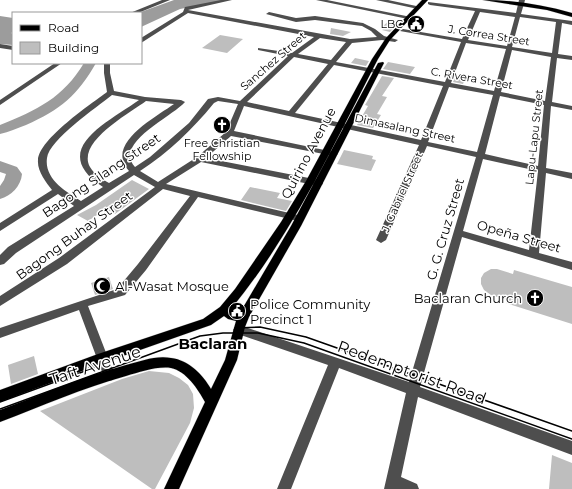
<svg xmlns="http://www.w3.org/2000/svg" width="572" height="489" viewBox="0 0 572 489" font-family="Montserrat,sans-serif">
<rect width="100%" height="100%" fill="#fff"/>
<path fill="#9c9c9c" d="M174,0H226L180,9L141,27V13H138Z
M0,16L13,18V32L11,33L13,34V45L0,44Z"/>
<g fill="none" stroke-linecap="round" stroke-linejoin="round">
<path fill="#9c9c9c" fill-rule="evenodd" d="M84,63H96C78,95 60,110 26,125C17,128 9,132 0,134V125C37,110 63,98 84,63Z
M0,161L17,167L22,174C21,186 11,196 0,199V186L4,180L6,174L0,172Z"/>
</g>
<path fill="#bebebe" d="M391,19L400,21L390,32L382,30L385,27H382Z
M331,28L351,32L343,36L330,34Z
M220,35L243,39L227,53L202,48Z
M355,58L369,61L366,66L351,63Z
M388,62L415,67L410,74L383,69Z
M456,75L466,77L463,84L453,82Z
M382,76L394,78L382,96L387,97L377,114L381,115L373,128L357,125L368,106L365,105Z
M344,150L373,156L372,159L376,160L371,171L337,164Z
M132,180L149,189L115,214L106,209L88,221L77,215L96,205Z
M250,187L280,193L277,198L292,201L286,211L241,200Z
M491,269H497L513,274L514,270L572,287V324L506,303L507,300L491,295L484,290L481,284V278L484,273Z
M109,277L113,289L95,295L91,283Z
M34,356L38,374L11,384L8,365Z
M149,371L169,373L179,378L188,385L193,394L194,408L190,423L155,489H152L40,411L122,379Z
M552,455L572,463V489H549Z"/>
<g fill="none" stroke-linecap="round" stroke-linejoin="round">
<defs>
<path id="major" d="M422,0H428L390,40L378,59C334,144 292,235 231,309L234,311H241L291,226L378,63L383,62L384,63L301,226L249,317L245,327L237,360L179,489H164L205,402C198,389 186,371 171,368C157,366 140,372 126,376C83,388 42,406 0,422V410C42,394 83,377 126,365C141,361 157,355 171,358C189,360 203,375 211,389L225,360L236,321L228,319L224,316L211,325L106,362L0,402V390L98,354L203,319L220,307L235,289L281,222L306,181L372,59L386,38Z
M483,0C513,0 543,5 572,13V17L547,10Z"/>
</defs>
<use href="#major" stroke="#dbdbdb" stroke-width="1"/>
<path fill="#4e4e4e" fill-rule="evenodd" d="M162,0H170L138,13H130Z
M221,0H232L188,10L350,39L377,37L371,31L362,26L315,20L296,22L266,14L269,12L296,18L315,16L363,23L375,29L384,36L398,40L395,42L382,40L352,43L336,62L445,82L461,42L400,31L403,29L462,39L475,11L430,5L428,4V2L516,13L519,0H525L521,14L572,21V25L562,23L558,54L572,56V60L557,58L552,102L572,106V110L551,106L546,168L572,173V179L546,173L539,253L572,262V270L462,237L420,387L572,441V455L418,397L401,477L417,484L419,489H384L406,393L339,368L291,489H277L328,365L235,333L233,330L235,327L239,325L409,382L476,157L427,146L386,240L381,243L376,240L419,145L244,106L234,131L334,152L338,154L334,156L231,136L206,158L319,180L323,183L322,185L319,186L201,162L166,184L298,215L301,216L303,218L301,220L298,221L198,197L146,270L125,295L88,306L115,376L113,380L109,381L105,380L79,310L0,338V328L117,289L138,264L190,196L163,189L67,264L0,306V296L59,258L155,187L134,175L16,253L4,264L0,265V255L8,247L74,206L58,194L0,231V223L52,190C46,182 37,171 38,160C39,139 91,104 107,92L104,73V63H110V73L114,91L145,97L181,100L185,102C172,117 113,143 135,167L150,157L189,123L208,99L218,97L240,101L288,56L258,50V48L292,53L314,37L188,13L141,43V38L183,12L185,7ZM480,12L515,17L507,46L468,40ZM520,17L556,22L552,53L512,47ZM320,38L346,42L331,60L298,54ZM466,43L506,49L494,91L451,83ZM512,50L551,57L545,101L501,92ZM294,57L328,64L289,111L247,102ZM334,65L443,86L421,140L295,113ZM449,87L493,95L477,152L428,142ZM112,95L139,100C107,123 47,150 103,187L81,201C66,192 44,179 47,158C49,140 97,107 112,95ZM500,96L544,105L538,166L485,154ZM146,101L174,104C156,117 104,144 129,171L109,183C102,179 94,174 90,167C76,142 130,113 146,101ZM218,101L238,104L226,132L197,157L158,182L140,171C169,152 192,130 214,103ZM483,159L538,171L529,250L463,231Z
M316,0H327L411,17L408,19Z
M376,0H388L421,7L418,9Z
M0,44L13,46V50L0,48Z
M55,63H62L0,105V100Z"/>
<use href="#major" fill="#000" fill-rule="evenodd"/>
<path stroke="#000" stroke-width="1.5" d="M235,328L260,327L306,337L572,431
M0,402L107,363
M0,409L200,336L223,333H258L304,343L572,439"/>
</g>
<defs>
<symbol id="civic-disc" viewBox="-11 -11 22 22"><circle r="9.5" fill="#000" stroke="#fff"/><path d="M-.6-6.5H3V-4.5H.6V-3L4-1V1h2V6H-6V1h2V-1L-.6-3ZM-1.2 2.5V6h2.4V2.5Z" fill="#fff"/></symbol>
<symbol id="church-disc" viewBox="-11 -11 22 22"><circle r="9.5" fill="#000" stroke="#fff"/><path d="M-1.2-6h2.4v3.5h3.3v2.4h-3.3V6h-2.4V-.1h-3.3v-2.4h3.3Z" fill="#fff"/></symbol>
<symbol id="mosque-disc" viewBox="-11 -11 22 22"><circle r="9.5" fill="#000" stroke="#fff"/><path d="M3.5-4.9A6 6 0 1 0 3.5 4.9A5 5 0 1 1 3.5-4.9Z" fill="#fff"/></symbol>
</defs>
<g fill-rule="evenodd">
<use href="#civic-disc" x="406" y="14" width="20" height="20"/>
<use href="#church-disc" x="212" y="115" width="20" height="20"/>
<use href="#mosque-disc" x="92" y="276" width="20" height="20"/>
<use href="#church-disc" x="525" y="288" width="20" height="20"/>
<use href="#civic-disc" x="227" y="301" width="20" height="20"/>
</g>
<g text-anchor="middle" stroke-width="3" stroke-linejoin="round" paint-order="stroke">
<g font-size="11" fill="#000" stroke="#fff" text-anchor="end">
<text x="403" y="28">LBC</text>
<text x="222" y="147" text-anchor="middle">Free Christian<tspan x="222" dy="13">Fellowship</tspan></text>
</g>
<g font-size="11" fill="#000" stroke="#fff">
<text transform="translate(489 35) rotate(9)" y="4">J. Correa Street</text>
<text transform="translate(273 61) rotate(-41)" y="4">Sanchez Street</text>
<text transform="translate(472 78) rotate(10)" y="4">C. Rivera Street</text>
<text transform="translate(405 128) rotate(12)" y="4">Dimasalang Street</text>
<text transform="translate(534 137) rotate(-84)" y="4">Lapu-Lapu Street</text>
<text transform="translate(402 192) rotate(-66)" y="4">J. Gabriel Street</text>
</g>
<g font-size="13" fill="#000" stroke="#fff">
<text transform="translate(308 153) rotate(-62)" y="5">Quirino Avenue</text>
<text transform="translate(101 175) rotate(-34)" y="5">Bagong Silang Street</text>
<text transform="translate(445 229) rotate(-74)" y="5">G. G. Cruz Street</text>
<text transform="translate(74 235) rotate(-36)" y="5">Bagong Buhay Street</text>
<text transform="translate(519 236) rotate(16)" y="5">Opeña Street</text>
</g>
<g font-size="13" fill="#000" stroke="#fff" text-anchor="start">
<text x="115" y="291">Al-Wasat Mosque</text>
<text x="522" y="303" text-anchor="end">Baclaran Church</text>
<text x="250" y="309">Police Community<tspan x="250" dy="15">Precinct 1</tspan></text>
</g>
<g font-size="15" font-weight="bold" fill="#000" stroke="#fff">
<text x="213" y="349">Baclaran</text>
</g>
<g font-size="16" fill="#000" stroke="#fff">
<text transform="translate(95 365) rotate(-18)" y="6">Taft Avenue</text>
<text transform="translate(412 372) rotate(20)" y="6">Redemptorist Road</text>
</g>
</g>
<rect x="12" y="12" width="130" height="52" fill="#ffffff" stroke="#999999"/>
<rect x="20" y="25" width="20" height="6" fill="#000000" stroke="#999999"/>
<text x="48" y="32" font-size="12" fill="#000000">Road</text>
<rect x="20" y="42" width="20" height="12" fill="#bebebe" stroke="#999999"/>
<text x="48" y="52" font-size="12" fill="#000000">Building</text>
</svg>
